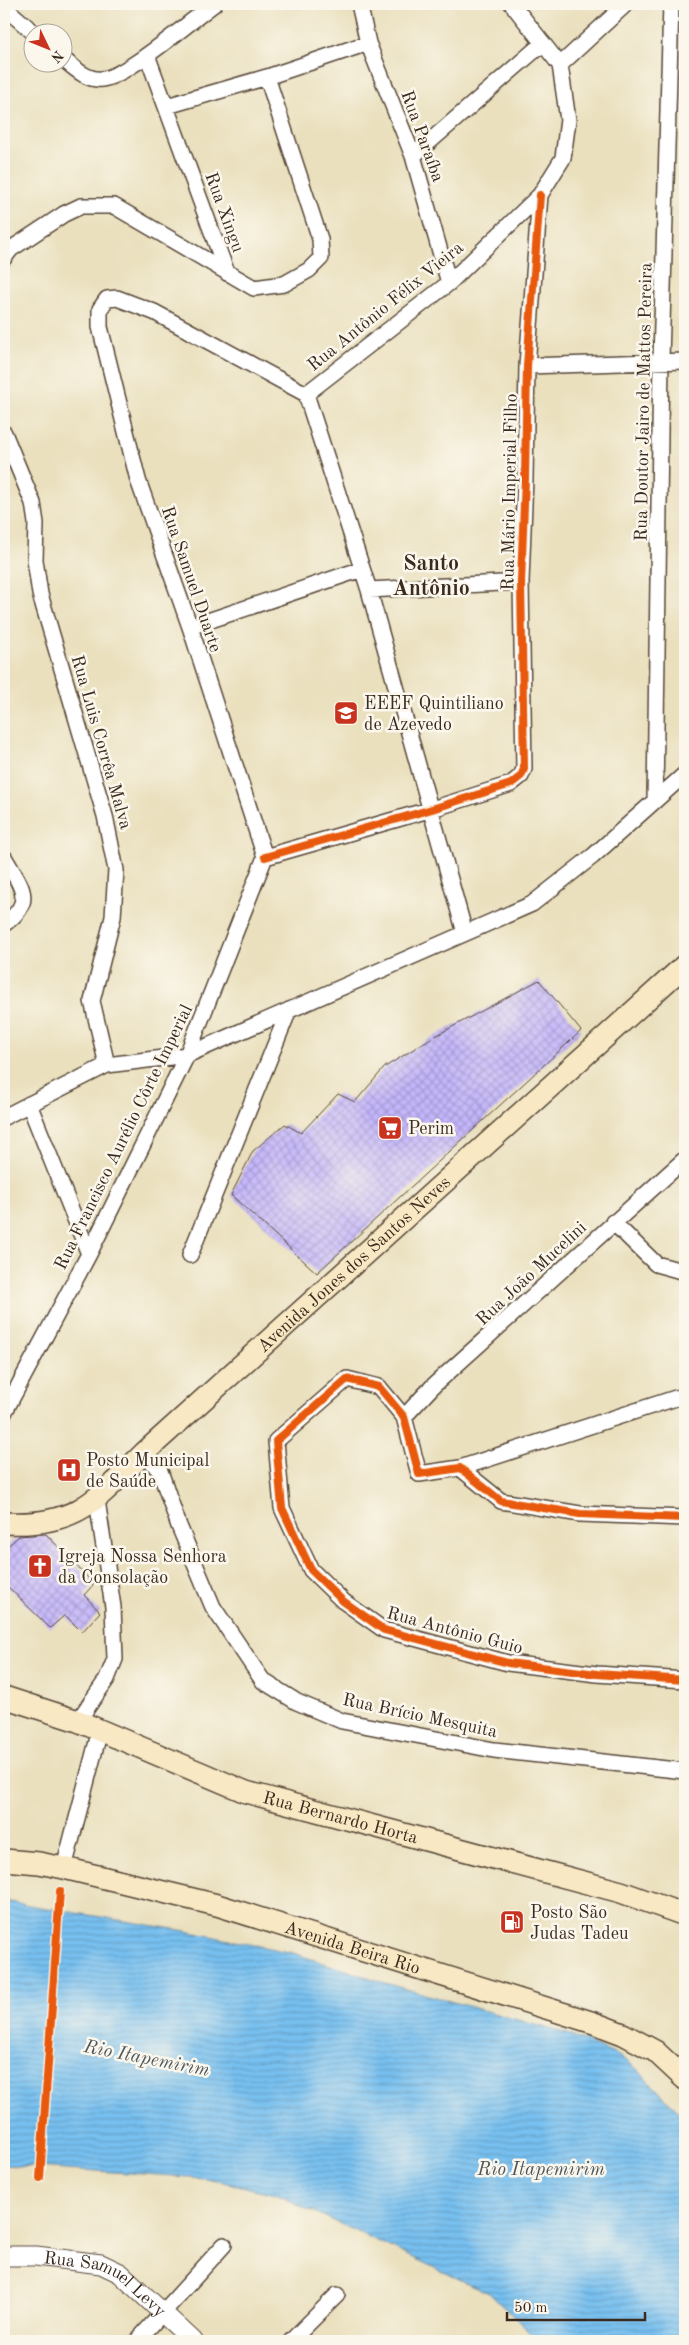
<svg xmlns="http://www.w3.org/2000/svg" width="689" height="2345" viewBox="0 0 689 2345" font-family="'Old Standard TT',serif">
<defs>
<pattern id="water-rules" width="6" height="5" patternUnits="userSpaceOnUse" patternTransform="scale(1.25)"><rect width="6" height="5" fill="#77c0f0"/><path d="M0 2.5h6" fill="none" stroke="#639cc2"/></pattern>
<pattern id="building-cross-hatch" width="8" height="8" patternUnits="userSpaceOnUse" patternTransform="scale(1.25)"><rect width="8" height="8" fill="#c5b7fc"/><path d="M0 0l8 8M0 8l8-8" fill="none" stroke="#a195cb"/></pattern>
</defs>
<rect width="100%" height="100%" fill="#fbf7ec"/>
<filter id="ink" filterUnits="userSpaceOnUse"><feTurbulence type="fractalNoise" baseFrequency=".02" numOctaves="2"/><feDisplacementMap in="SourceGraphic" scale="10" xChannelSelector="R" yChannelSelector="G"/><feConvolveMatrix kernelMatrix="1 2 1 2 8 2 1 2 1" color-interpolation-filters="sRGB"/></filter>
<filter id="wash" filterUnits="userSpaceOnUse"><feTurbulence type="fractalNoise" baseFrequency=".0096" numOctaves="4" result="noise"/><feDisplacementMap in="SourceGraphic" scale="20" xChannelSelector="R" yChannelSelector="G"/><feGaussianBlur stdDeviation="1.12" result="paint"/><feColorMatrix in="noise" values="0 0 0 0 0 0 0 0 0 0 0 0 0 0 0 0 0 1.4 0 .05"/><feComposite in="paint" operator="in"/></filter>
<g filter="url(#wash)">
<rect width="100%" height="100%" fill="#eae0be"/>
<path fill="url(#water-rules)" stroke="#597587" d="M4,1901L186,1931L293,1953L389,1984L568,2034L619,2056L637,2069L685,2118V2341H539L489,2293L276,2194L206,2178L4,2165Z"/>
<g id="blocks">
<path fill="url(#building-cross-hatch)" d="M539,980L581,1031L317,1273L231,1195L253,1151L285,1124L301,1133L338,1094L355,1102L385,1067L428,1040Z
M46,1534L94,1584L84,1595L100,1612L82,1632L65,1615L50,1628L4,1583V1549L19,1536Z"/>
</g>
</g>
<g filter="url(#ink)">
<use href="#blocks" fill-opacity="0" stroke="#554536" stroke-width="1"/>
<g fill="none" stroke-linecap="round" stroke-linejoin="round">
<defs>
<path id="minor" d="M359,4L368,43L413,156L449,283
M4,7L33,32
M147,55L227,273
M62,58C73,67 87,81 102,79C126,77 192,20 214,4
M560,65L626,4
M167,106L267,77L368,43
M413,156L543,43
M4,258L11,249L64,214L81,206H114L254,288L284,284L309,270L321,258L320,239L267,77
M527,366L685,361
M306,394L369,590L465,933
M306,394L449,283L540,195L563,158L568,120L560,65L512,4
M4,433L33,503L36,523L35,560L40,594L105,816L116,870L113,917L92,1001L107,1065
M369,590L521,582
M190,627L362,569
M655,801L661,360L671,4
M4,857C20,885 37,901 4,924
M265,857L432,809L511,784L521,776L524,769L521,582L525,478L527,366L540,195
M265,857L190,627L138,480L100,327V309L107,299L117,298L154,312L306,394
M29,1104L89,1254
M4,1117L107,1065L187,1055L532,904L593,856L685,774
M613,1222L656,1264L685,1272
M190,1255L289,1010
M4,1413L89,1254L187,1055L265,857
M404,1417L433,1386L685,1159
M144,1453L160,1471L179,1526L213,1607L263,1681L297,1702L342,1721L494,1750L685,1771
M460,1468L685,1395
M685,1518L580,1514L501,1501L460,1468L419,1474L404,1417L379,1387L347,1379L276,1441L282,1508L311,1570L343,1601L384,1630L508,1663L597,1674L685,1680
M78,1721L107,1679L115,1659L113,1607L97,1500
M64,1868L100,1730
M137,2341L224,2245
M291,2341L337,2295"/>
<g id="tertiary">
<path id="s1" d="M4,2256H36L101,2264L120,2273L193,2341"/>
</g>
<g id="secondary">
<path id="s2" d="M4,1523C77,1527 96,1500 144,1453L685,965"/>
<path id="s3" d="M4,1697L78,1721L246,1792L621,1892L685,1915"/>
<path id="s4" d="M4,1860L39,1863L64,1868L217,1905L594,2023L623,2034L655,2051L685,2079"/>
</g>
</defs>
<use href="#minor" stroke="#554536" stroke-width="18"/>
<use href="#tertiary" stroke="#554536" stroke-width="21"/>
<use href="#secondary" stroke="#554536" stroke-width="24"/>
<use href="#minor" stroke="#fff" stroke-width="15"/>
<use href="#tertiary" stroke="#fff" stroke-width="19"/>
<use href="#secondary" stroke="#f8e8c3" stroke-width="21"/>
<defs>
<path id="cycleway" d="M265,857L432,809L511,784L521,776L524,769L521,582L525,478L527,366L540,195
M685,1518L580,1514L501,1501L460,1468L419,1474L404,1417L379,1387L347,1379L276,1441L282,1508L311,1570L343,1601L384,1630L508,1663L597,1674L685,1680
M40,2178L60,1891"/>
</defs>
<use href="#cycleway" stroke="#fbf7ec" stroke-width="11"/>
<use href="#cycleway" stroke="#e8590c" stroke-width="8"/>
</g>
</g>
<defs>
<symbol id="school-square" viewBox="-11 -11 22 22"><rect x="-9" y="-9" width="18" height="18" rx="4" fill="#c8321e" stroke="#fbf7ec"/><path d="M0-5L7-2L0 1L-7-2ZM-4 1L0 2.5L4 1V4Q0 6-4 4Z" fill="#fff"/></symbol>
<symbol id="supermarket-square" viewBox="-11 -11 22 22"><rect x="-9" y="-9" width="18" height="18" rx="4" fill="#c8321e" stroke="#fbf7ec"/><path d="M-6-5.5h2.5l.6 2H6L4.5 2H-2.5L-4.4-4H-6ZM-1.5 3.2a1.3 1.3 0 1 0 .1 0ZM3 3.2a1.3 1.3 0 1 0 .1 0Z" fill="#fff"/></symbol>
<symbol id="hospital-square" viewBox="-11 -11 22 22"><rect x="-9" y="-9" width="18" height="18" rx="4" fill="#c8321e" stroke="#fbf7ec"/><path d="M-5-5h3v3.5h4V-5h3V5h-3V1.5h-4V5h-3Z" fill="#fff"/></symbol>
<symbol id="church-square" viewBox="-11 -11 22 22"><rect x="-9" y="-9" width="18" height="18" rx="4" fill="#c8321e" stroke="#fbf7ec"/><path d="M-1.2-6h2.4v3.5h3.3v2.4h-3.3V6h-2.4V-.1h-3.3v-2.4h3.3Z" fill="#fff"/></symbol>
<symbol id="fuel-square" viewBox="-11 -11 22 22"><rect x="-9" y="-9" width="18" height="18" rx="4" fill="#c8321e" stroke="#fbf7ec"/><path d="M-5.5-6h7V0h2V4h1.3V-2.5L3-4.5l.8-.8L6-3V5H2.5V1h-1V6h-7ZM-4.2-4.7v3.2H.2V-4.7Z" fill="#fff"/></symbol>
</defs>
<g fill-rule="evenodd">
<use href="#school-square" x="332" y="699" width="28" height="28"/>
<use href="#supermarket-square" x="376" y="1114" width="28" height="28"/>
<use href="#hospital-square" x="55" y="1456" width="28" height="28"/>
<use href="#church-square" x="26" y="1552" width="28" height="28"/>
<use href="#fuel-square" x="498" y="1908" width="28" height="28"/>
</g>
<g text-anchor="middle" stroke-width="5" stroke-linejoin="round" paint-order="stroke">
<g font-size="18" fill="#3b2a1e" stroke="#fbf7ec">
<text transform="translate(423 136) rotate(70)" y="6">Rua Paraíba</text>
<text transform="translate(225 212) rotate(70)" y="6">Rua Xingu</text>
<text transform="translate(385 306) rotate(-39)" y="6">Rua Antônio Félix Vieira</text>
<text transform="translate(643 402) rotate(-89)" y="6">Rua Doutor Jairo de Mattos Pereira</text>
<text transform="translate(509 492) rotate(-89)" y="6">Rua Mário Imperial Filho</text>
<text transform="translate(192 579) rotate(71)" y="6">Rua Samuel Duarte</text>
<text transform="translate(102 742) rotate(74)" y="6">Rua Luis Corrêa Malva</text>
<text transform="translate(123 1137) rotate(-64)" y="6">Rua Francisco Aurélio Côrte Imperial</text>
<text dy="6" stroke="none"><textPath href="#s2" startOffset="446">Avenida Jones dos Santos Neves</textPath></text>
<text transform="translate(531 1273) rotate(-43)" y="6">Rua João Mucelini</text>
<text transform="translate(455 1630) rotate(15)" y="6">Rua Antônio Guio</text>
<text transform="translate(420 1715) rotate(12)" y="6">Rua Brício Mesquita</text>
<text dy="6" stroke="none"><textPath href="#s3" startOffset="358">Rua Bernardo Horta</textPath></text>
<text dy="6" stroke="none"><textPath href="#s4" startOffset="360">Avenida Beira Rio</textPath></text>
<text dy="6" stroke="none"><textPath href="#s1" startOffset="109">Rua Samuel Levy</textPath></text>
</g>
<g font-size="18" fill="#3b2a1e" stroke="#fbf7ec" text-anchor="start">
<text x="364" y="709">EEEF Quintiliano<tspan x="364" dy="21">de Azevedo</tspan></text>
<text x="408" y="1134">Perim</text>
<text x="86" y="1466">Posto Municipal<tspan x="86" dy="21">de Saúde</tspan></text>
<text x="58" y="1562">Igreja Nossa Senhora<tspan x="58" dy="21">da Consolação</tspan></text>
<text x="530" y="1918">Posto São<tspan x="530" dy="21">Judas Tadeu</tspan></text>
</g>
<g font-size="19" font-style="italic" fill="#4d575d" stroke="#fbf7ec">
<text transform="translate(147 2057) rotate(11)" y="7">Rio Itapemirim</text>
<text x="541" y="2175">Rio Itapemirim</text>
</g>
<g font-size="22" font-weight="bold" fill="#3b2a1e" stroke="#fbf7ec">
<text x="431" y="570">Santo<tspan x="431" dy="25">Antônio</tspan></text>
</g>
</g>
<rect width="689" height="2345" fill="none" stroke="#fbf7ec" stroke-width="20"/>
<g transform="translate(48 48) rotate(133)"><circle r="24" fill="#fbf7ec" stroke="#aea59a"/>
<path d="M0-4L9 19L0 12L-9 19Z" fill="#c8321e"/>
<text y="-8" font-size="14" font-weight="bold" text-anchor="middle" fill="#3b2a1e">N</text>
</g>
<path d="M507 2312v8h138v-8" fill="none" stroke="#3b2a1e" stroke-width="2.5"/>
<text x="514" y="2312" font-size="15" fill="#3b2a1e" stroke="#fbf7ec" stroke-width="4" paint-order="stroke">50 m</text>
</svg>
